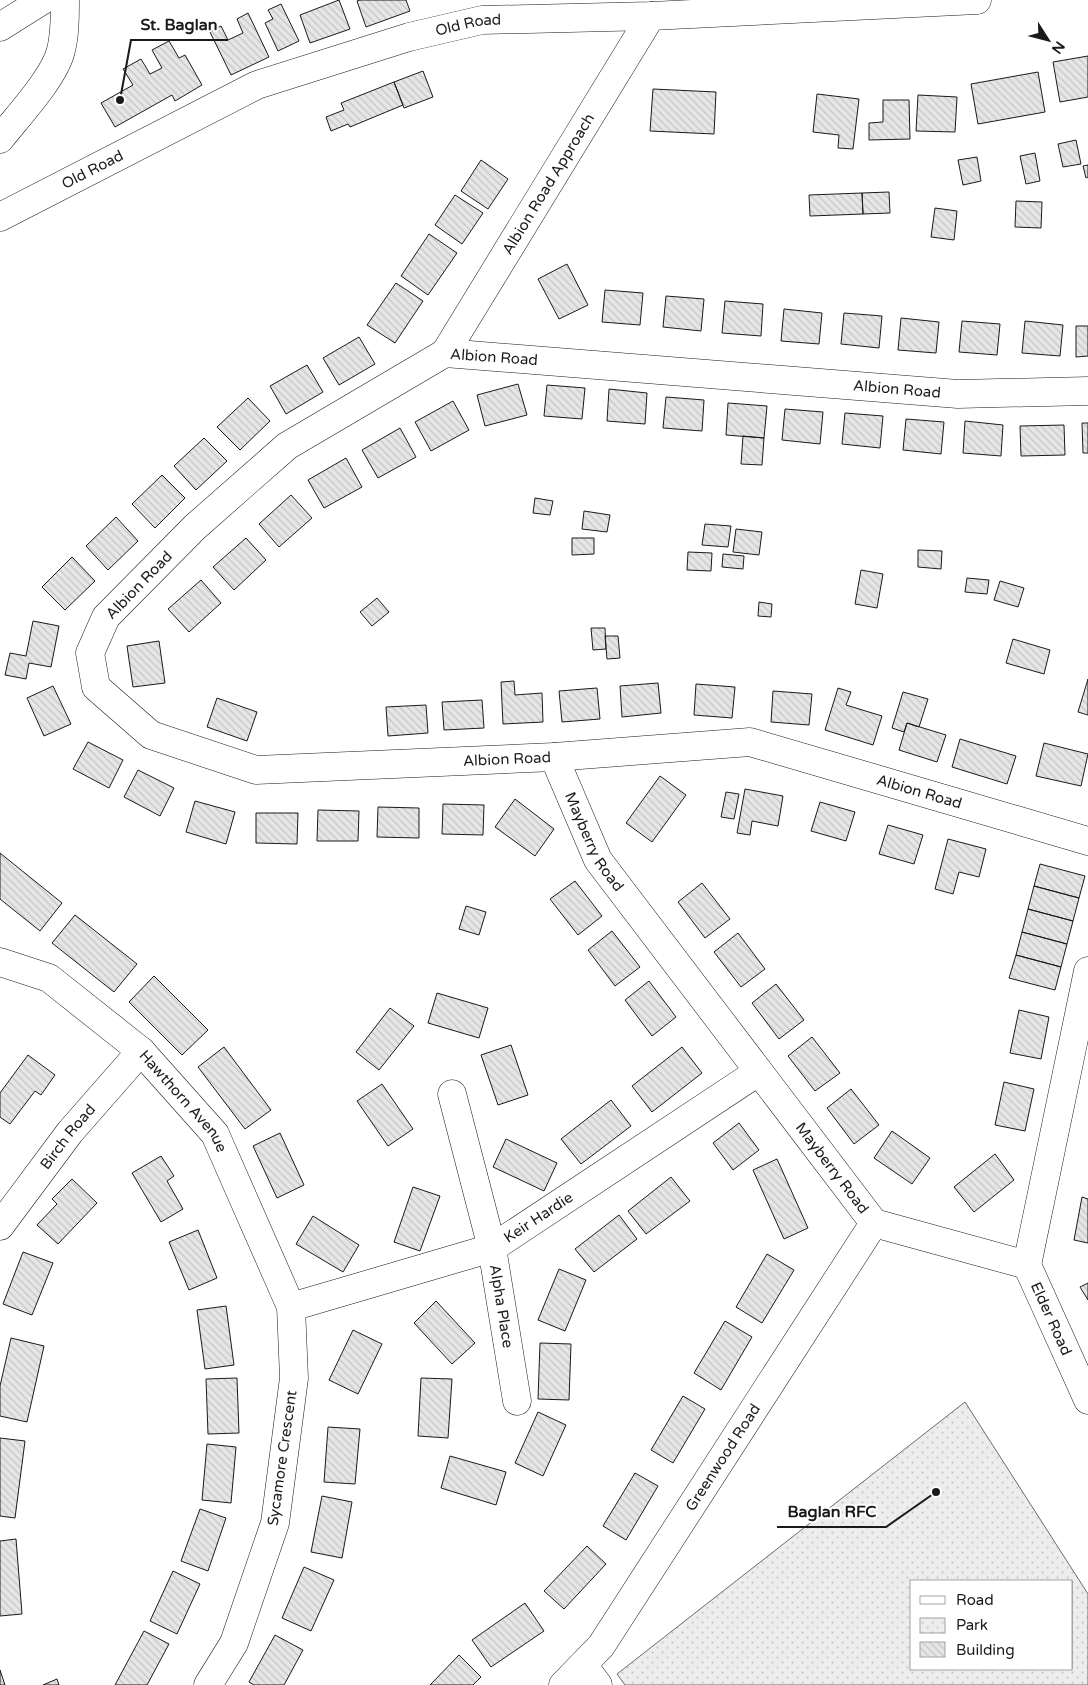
<svg xmlns="http://www.w3.org/2000/svg" width="1088" height="1685" viewBox="0 0 1088 1685" font-family="'Varela Round',sans-serif">
<defs>
<pattern id="park-dots" width="8" height="8" patternUnits="userSpaceOnUse" patternTransform="scale(1.25)"><rect width="8" height="8" fill="#ededed"/><path d="M2 2h.1M6 6h.1" fill="none" stroke="#cbcbcb" stroke-width="1.8" stroke-linecap="round"/></pattern>
<pattern id="building-back-hatch" width="6" height="6" patternUnits="userSpaceOnUse" patternTransform="scale(1.25)"><rect width="6" height="6" fill="#e6e6e6"/><path d="M-1 5l2 2M0 0l6 6M5-1l2 2" fill="none" stroke="#c5c5c5"/></pattern>
</defs>
<rect width="100%" height="100%" fill="#fff"/>
<path fill="url(#park-dots)" stroke="#6a6a6a" fill-rule="evenodd" d="M965,1402L1088,1594V1685H625L617,1674ZM912,1581H1072V1669H912Z"/>
<path fill="url(#building-back-hatch)" stroke="#1a1a1a" d="M339,0L350,29L310,43L300,15Z
M360,0H406L410,11L366,27L357,1Z
M281,4L299,41L278,51L265,23L273,19L268,10Z
M248,13L269,57L231,75L210,32L221,26L228,40L243,33L237,19Z
M169,41L179,58L185,55L202,85L175,101L172,95L115,127L101,103L133,85L123,69L141,59L150,74L162,68L152,50Z
M1088,56V97L1060,102L1053,62Z
M423,71L433,97L404,108L394,82Z
M1038,72L1045,112L978,124L971,84Z
M394,82L403,105L350,127L348,124L331,131L326,117L344,110L341,103Z
M653,89L716,92L714,134L650,131Z
M817,94L859,99L853,149L838,148L839,135L813,132Z
M918,95L957,97L955,132L916,131Z
M883,100H909L910,139L869,140V123L883,122Z
M1076,140L1081,164L1063,167L1058,144Z
M1035,153L1040,181L1026,184L1020,156Z
M977,157L981,181L963,185L958,160Z
M481,160L508,179L488,209L461,191Z
M1088,165V177L1086,178L1083,166Z
M889,192L890,213L863,214L862,193Z
M862,193L863,214L810,216L809,195Z
M455,195L483,213L462,244L435,225Z
M1016,201L1042,202L1041,228L1015,227Z
M935,208L957,211L954,240L931,237Z
M429,234L457,253L428,295L401,276Z
M567,264L588,305L559,319L538,279Z
M396,283L423,301L395,343L367,325Z
M605,290L643,293L640,325L602,322Z
M666,296L704,299L701,331L663,327Z
M725,301L763,304L761,336L722,333Z
M784,309L822,313L819,344L781,341Z
M844,313L882,316L879,348L841,344Z
M901,318L939,322L936,353L898,350Z
M962,321L1000,324L997,355L959,352Z
M1025,321L1063,325L1060,356L1022,353Z
M1076,326H1088V356L1076,357Z
M359,337L375,364L339,385L323,358Z
M307,365L323,392L286,414L270,386Z
M518,384L527,415L485,426L477,395Z
M547,385L585,388L582,419L544,416Z
M609,389L647,393L645,424L607,421Z
M666,397L704,400L702,431L663,428Z
M248,398L270,421L240,450L217,427Z
M453,401L469,430L431,451L415,422Z
M728,403L767,406L764,438L726,435Z
M785,409L823,412L820,444L782,440Z
M845,413L883,416L880,448L842,444Z
M906,419L944,422L941,454L903,450Z
M965,421L1003,425L1001,456L963,453Z
M1082,423H1088V453H1083Z
M1064,425L1065,455L1021,456L1020,426Z
M400,428L416,457L378,478L362,450Z
M743,436L764,438L762,465L741,464Z
M204,438L227,461L196,490L174,466Z
M346,458L362,487L324,508L308,480Z
M162,475L185,498L155,528L132,504Z
M291,495L312,518L279,547L259,524Z
M535,498L553,501L550,515L533,513Z
M584,511L610,515L607,532L582,529Z
M116,517L138,541L108,570L86,546Z
M705,524L731,526L728,547L702,545Z
M736,529L762,532L759,555L733,552Z
M246,538L266,560L234,590L213,567Z
M572,538H594V554L572,555Z
M918,550L942,551L941,569L918,567Z
M688,552L712,553L711,571L687,570Z
M723,554L744,556L743,569L722,567Z
M72,557L95,581L65,610L42,587Z
M861,570L883,574L877,608L855,604Z
M967,578L989,580L987,594L965,592Z
M201,580L221,603L189,632L168,609Z
M1000,581L1024,588L1018,607L994,600Z
M377,598L389,612L372,626L360,612Z
M759,602L772,604L771,617L758,616Z
M33,621L59,626L51,667L29,663L26,679L5,675L10,653L26,656Z
M591,628H605L606,649L593,650Z
M605,636H618L620,658L607,659Z
M1013,639L1050,650L1044,674L1006,663Z
M159,641L165,683L133,687L127,646Z
M1088,679V715L1078,712Z
M514,681L515,695L542,693L543,722L503,724L501,682Z
M658,683L661,713L622,717L620,686Z
M696,684L735,687L732,718L694,715Z
M53,686L71,724L44,736L27,698Z
M597,688L600,719L562,722L559,691Z
M838,688L851,692L846,705L882,716L873,745L825,730Z
M773,691L812,694L809,725L771,722Z
M903,692L928,699L919,727L907,723L904,732L892,728Z
M217,698L257,712L247,741L207,727Z
M482,700L484,728L444,730L442,702Z
M426,705L428,733L388,736L386,707Z
M907,723L946,735L937,762L899,750Z
M960,739L1016,756L1007,784L952,767Z
M88,742L123,760L109,788L73,769Z
M1044,743L1088,754L1081,786L1036,776Z
M138,770L174,788L160,816L124,797Z
M660,776L686,795L652,842L626,823Z
M745,789L783,796L778,826L752,821L750,835L737,833Z
M726,792L739,794L734,819L721,817Z
M515,799L554,829L535,856L495,827Z
M195,801L235,812L226,844L186,832Z
M820,802L855,812L846,841L811,831Z
M443,804L484,805L483,835L442,834Z
M378,807L419,808V838L377,837Z
M318,810L359,811L358,841H317Z
M256,813H298L297,844L256,843Z
M888,825L923,835L914,864L879,854Z
M948,839L986,849L979,877L959,872L953,894L935,889Z
M0,853L62,903L40,931L0,899Z
M1040,864L1085,876L1079,898L1034,886Z
M575,881L602,916L578,935L550,899Z
M702,883L730,919L705,938L678,902Z
M1034,886L1079,898L1073,921L1028,909Z
M466,906L486,912L479,935L459,929Z
M1028,909L1073,921L1067,944L1022,932Z
M75,915L137,964L114,992L52,943Z
M612,931L640,967L615,986L588,950Z
M1022,932L1067,944L1061,967L1016,955Z
M738,933L765,969L741,987L714,952Z
M1016,955L1061,967L1055,990L1009,978Z
M154,976L208,1030L182,1055L129,1002Z
M649,981L676,1017L652,1036L625,1000Z
M776,984L804,1020L779,1039L752,1003Z
M437,993L488,1008L479,1038L428,1023Z
M390,1008L414,1026L379,1070L356,1052Z
M1019,1010L1049,1017L1041,1059L1010,1053Z
M812,1037L840,1073L815,1091L788,1056Z
M511,1045L528,1095L498,1105L481,1055Z
M224,1047L271,1110L245,1129L198,1067Z
M682,1047L702,1073L652,1112L632,1086Z
M28,1055L55,1075L41,1095L35,1091L10,1124L0,1117V1093Z
M1004,1082L1034,1089L1025,1131L995,1125Z
M382,1084L413,1129L388,1146L357,1101Z
M851,1089L879,1125L854,1144L827,1108Z
M611,1100L631,1126L581,1164L561,1139Z
M739,1123L759,1150L733,1170L713,1143Z
M892,1131L930,1158L912,1184L874,1158Z
M280,1133L304,1185L277,1198L253,1146Z
M506,1139L557,1163L544,1191L493,1167Z
M995,1154L1014,1180L974,1212L954,1187Z
M161,1156L174,1176L167,1181L183,1209L161,1222L132,1173Z
M777,1159L808,1228L784,1239L753,1170Z
M671,1177L690,1201L646,1234L628,1211Z
M72,1179L97,1203L58,1244L37,1225L57,1204L52,1199Z
M413,1187L440,1196L420,1251L394,1242Z
M1082,1197L1088,1199V1243L1074,1240Z
M619,1215L637,1239L594,1272L575,1249Z
M313,1216L359,1245L343,1272L296,1244Z
M198,1230L217,1278L189,1290L169,1242Z
M23,1252L53,1263L32,1315L3,1304Z
M767,1254L794,1270L762,1323L736,1307Z
M559,1269L586,1280L565,1331L538,1320Z
M1088,1283V1300L1080,1287Z
M436,1301L475,1343L452,1364L414,1323Z
M226,1306L234,1365L205,1369L197,1310Z
M725,1321L752,1337L721,1390L694,1373Z
M353,1330L382,1344L358,1394L329,1380Z
M11,1338L44,1346L27,1422L0,1416V1386Z
M540,1343L571,1344L569,1400L538,1399Z
M237,1378L239,1433L208,1434L206,1379Z
M421,1378L452,1379L448,1438L418,1436Z
M683,1396L705,1409L673,1463L651,1450Z
M538,1412L566,1425L543,1476L515,1463Z
M328,1427L360,1429L355,1484L324,1482Z
M0,1438L25,1441L15,1518L0,1516Z
M207,1444L236,1447L231,1503L202,1500Z
M450,1456L506,1472L496,1505L441,1488Z
M635,1473L658,1486L626,1540L603,1526Z
M322,1496L352,1502L342,1558L311,1552Z
M200,1509L226,1518L208,1571L181,1561Z
M16,1539L22,1614L0,1616V1541Z
M587,1546L606,1564L564,1609L544,1591Z
M304,1567L334,1580L311,1631L282,1618Z
M173,1571L200,1584L177,1634L150,1621Z
M525,1603L544,1631L491,1667L472,1640Z
M144,1631L169,1644L147,1685H115Z
M275,1635L303,1650L284,1685H254L249,1682Z
M459,1655L481,1677L473,1685H430Z
M0,1670L5,1685H0Z
M57,1679L59,1685H43Z"/>
<g fill="none" stroke-linecap="round" stroke-linejoin="round">
<defs>
<g id="minor">
<path d="M0,27L43,0"/>
<path d="M0,139C17,117 55,77 61,50C65,34 65,17 65,0"/>
<path id="s1" d="M0,217L257,85L409,37L482,20L651,16L977,0"/>
<path id="s2" d="M445,353L651,16"/>
<path id="s3" d="M1088,391L958,394L445,353L287,446L195,527L106,617L90,653L96,687L151,735L256,770L554,757L750,742L1088,841"/>
<path id="s4" d="M554,757L598,860L874,1223L1027,1265L1088,971"/>
<path id="s5" d="M0,962L49,978L141,1051L215,1134L291,1307L294,1378L275,1523L234,1643L208,1685"/>
<path id="s6" d="M452,1094L492,1248L517,1401"/>
<path id="s7" d="M0,1226L70,1132L141,1051"/>
<path id="s8" d="M1027,1265L1088,1400"/>
<path id="s9" d="M291,1307L492,1248L758,1072"/>
<path d="M583,1665L598,1685"/>
<path id="s10" d="M563,1685L601,1646L874,1223"/>
</g>
</defs>
<use href="#minor" stroke="#1a1a1a" stroke-width="29"/>
<use href="#minor" stroke="#fff" stroke-width="28"/>
</g>
<g text-anchor="middle" stroke-width="4" stroke-linejoin="round" paint-order="stroke">
<g font-size="15" fill="#1a1a1a" stroke="#fff">
<text dy="5" stroke="none"><textPath href="#s1" startOffset="509">Old Road</textPath></text>
<text dy="5" stroke="none"><textPath href="#s1" startOffset="104">Old Road</textPath></text>
<text dy="5" stroke="none"><textPath href="#s2" startOffset="198">Albion Road Approach</textPath></text>
<text transform="translate(494 357) rotate(4)" y="5">Albion Road</text>
<text transform="translate(897 389) rotate(5)" y="5">Albion Road</text>
<text transform="translate(139 585) rotate(-46)" y="5">Albion Road</text>
<text dy="5" stroke="none"><textPath href="#s3" startOffset="1586">Albion Road</textPath></text>
<text dy="5" stroke="none"><textPath href="#s3" startOffset="2006">Albion Road</textPath></text>
<text dy="5" stroke="none"><textPath href="#s4" startOffset="94">Mayberry Road</textPath></text>
<text dy="5" stroke="none"><textPath href="#s5" startOffset="235">Hawthorn Avenue</textPath></text>
<text dy="5" stroke="none"><textPath href="#s7" startOffset="112">Birch Road</textPath></text>
<text dy="5" stroke="none"><textPath href="#s4" startOffset="499">Mayberry Road</textPath></text>
<text dy="5" stroke="none"><textPath href="#s9" startOffset="265">Keir Hardie</textPath></text>
<text dy="5" stroke="none"><textPath href="#s6" startOffset="218">Alpha Place</textPath></text>
<text dy="5" stroke="none"><textPath href="#s8" startOffset="59">Elder Road</textPath></text>
<text dy="5" stroke="none"><textPath href="#s10" startOffset="279">Greenwood Road</textPath></text>
<text transform="translate(282 1458) rotate(-82)" y="5">Sycamore Crescent</text>
</g>
</g>
<path fill="none" stroke="#1a1a1a" stroke-width="2" d="M120 100L131 40H228M936 1492L886 1527H777"/>
<g fill="#1a1a1a" stroke="#fff" stroke-width="2">
<circle cx="120" cy="100" r="5"/>
<circle cx="936" cy="1492" r="5"/>
</g>
<g font-size="16" text-anchor="middle" font-weight="bold" fill="#1a1a1a" stroke="#fff" stroke-width="4" stroke-linejoin="round" paint-order="stroke">
<text x="179" y="30">St. Baglan</text>
<text x="832" y="1517">Baglan RFC</text>
</g>
<rect x="910" y="1580" width="162" height="90" fill="#ffffff" stroke="#a3a3a3"/>
<rect x="920" y="1596" width="25" height="8" fill="#ffffff" stroke="#a3a3a3"/>
<text x="956" y="1605" font-size="15" fill="#1a1a1a">Road</text>
<rect x="920" y="1618" width="25" height="15" fill="url(#park-dots)" stroke="#a3a3a3"/>
<text x="956" y="1630" font-size="15" fill="#1a1a1a">Park</text>
<rect x="920" y="1642" width="25" height="15" fill="url(#building-back-hatch)" stroke="#a3a3a3"/>
<text x="956" y="1655" font-size="15" fill="#1a1a1a">Building</text>
<g transform="translate(1048 40) rotate(126)" stroke="#ffffff" stroke-width="4" paint-order="stroke">
<path d="M0-4L9 19L0 12L-9 19Z" fill="#1a1a1a"/>
<text y="-8" font-size="14" font-weight="bold" text-anchor="middle" fill="#1a1a1a">N</text>
</g>
</svg>
